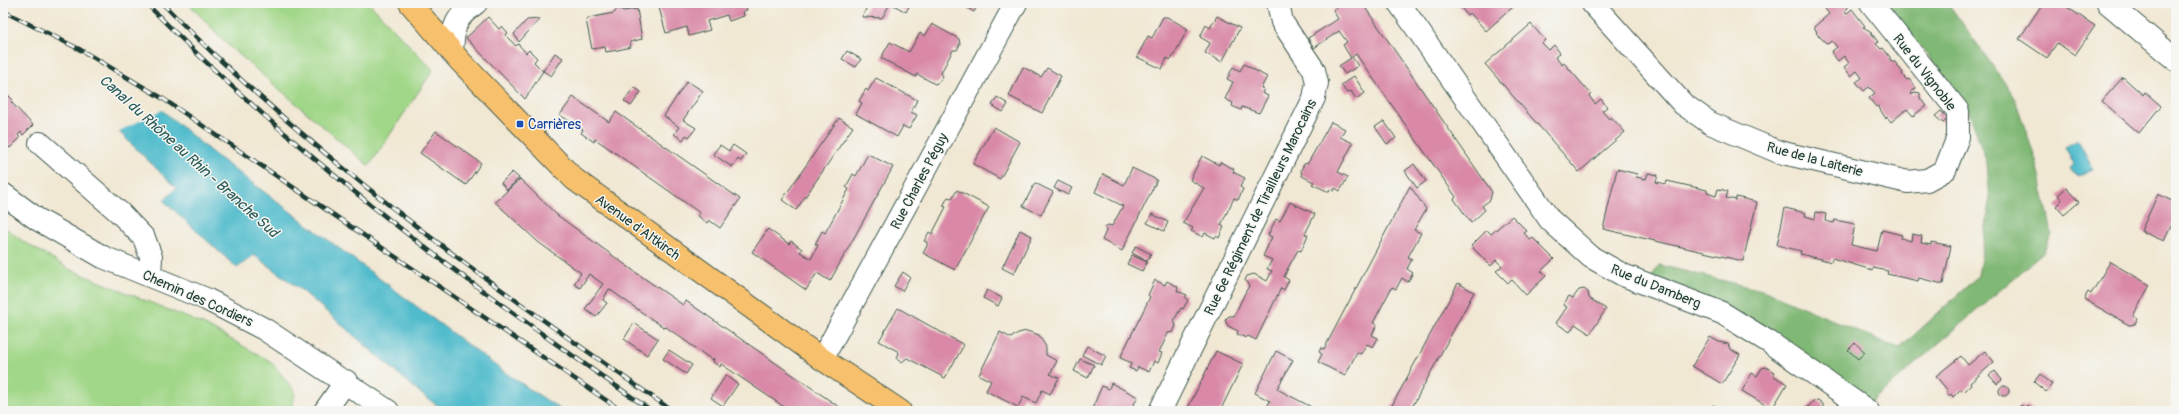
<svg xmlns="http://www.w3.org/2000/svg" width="2179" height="414" viewBox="0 0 2179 414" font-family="Pangolin,sans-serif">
<rect width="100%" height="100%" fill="#f6f6f2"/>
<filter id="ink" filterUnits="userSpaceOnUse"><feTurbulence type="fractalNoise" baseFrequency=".025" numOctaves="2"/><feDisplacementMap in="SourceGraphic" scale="8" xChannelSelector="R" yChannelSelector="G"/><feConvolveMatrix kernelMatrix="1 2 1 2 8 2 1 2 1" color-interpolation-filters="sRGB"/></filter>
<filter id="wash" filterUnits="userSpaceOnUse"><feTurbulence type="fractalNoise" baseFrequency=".012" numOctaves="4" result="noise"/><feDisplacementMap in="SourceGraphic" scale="16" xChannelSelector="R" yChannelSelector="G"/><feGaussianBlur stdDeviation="0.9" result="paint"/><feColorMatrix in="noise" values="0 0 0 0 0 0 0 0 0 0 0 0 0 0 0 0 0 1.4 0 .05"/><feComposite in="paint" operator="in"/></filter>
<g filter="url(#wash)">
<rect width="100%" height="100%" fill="#f1e8d4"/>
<path fill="#a1d788" stroke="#608a5e" d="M188,3H369L433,70L369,166L229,46Z
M3,226L21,240L69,269L205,325L270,361L295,391L292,411H3Z"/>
<path fill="#80b874" stroke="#507a54" d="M1885,3H1948L2014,96L2038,167L2052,234L2043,253L1871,402L1651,279L1659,265L1766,291L1899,349L1978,276L1990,202L1987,163L1965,101Z"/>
<path fill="#50bbcc" stroke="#387c80" d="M3,3H65L163,111L215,155L504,372L563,411H446L425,397L305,293L254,255L237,268L164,201L176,188L99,112Z
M2078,140L2093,168L2079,176L2072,173L2070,168L2074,164L2065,147Z"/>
<path fill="#f1e8d4" d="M3,3H67L164,109L117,132L3,18Z"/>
<g id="blocks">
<path fill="#d989a7" d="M662,3H745L747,10L743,11L744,16L729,21L727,15L707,21L710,30L689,36L687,27L666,33L658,4Z
M869,3H888L890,4L882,18L862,17Z
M890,3H911L906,12Z
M963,3H979L974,12L962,5Z
M1336,3H1362L1492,192L1490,200L1482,206L1485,210L1471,223L1454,199L1456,197L1356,54L1352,57L1358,66L1345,74L1339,66L1351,58L1343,45L1347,42L1339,31L1314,48L1308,38L1338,19L1333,10L1338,6Z
M1457,3H1512L1514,6L1486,31L1470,13L1467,15Z
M1827,3L1847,4L1848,8L1844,11L1846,14L1852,9L1865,26L1863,27L1870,31L1878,42L1876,44L1881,49L1883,48L1890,57V60L1895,62L1903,73L1902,74L1904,77L1907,80L1909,79L1916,88L1911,92L1912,95L1915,92L1920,93V98L1926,106L1913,116L1907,109L1891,122L1887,117L1886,119L1878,106L1876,107L1869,98L1875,93L1869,87L1864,91L1856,82L1862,78L1857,71L1851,76L1844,67L1849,63L1844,56L1838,61L1831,52L1837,47L1832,41L1827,44L1816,33L1817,32L1814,27L1829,14L1823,6Z
M2043,3H2061L2095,26L2075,55L2057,43L2047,58L2019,39Z
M618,8L623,11L637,9L642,39L630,42L631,47L618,50L606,52L605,47L592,49L586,20L588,18L614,13Z
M1217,16L1240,28L1222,62L1205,53L1210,43L1200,37L1206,25L1210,28Z
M488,17L499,29L502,26L508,33L505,35L516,46L518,44L526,53L529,50L537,58L534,62L543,71L525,99L466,38Z
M1163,17H1167L1188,29L1171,60L1167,58L1162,69L1137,57L1148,36L1152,38Z
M540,19L519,42L514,34L527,20Z
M932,24L959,39L960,44L957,50H953L943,69L941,73L943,76L939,82L935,84L917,74L916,77L881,58L890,42L909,52L920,33L925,36Z
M1531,24L1545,40L1542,43L1549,50L1554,45L1560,53L1555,57L1562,65L1564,63L1591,94L1589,96L1595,104L1601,99L1607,107L1602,111L1609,119L1611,117L1625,132L1579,172L1485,64Z
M847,51L861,59L856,67L842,59Z
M555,53L563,58L551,76L543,71Z
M1244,64L1267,77L1261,88L1264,89L1262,93L1268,96L1259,113L1242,107L1241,110L1232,106L1233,103L1225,99L1233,82L1227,79L1233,67L1240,71Z
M1023,67L1041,77L1047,68L1061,76L1042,113L1009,96Z
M1354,76L1365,93L1356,99L1351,91L1347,93L1341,85Z
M2123,77L2143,95L2145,92L2161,106L2139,133L2102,101Z
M876,78L917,100L911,112L917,115L909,129L903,126L897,137L856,114L862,103L859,101L866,89L868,91Z
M687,81L703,91L683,120L696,128L689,137L686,135L683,140L674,134L679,127L664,116Z
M634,87L641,92L631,106L624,101Z
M3,90L13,100L11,102L33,125L23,135L21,132L18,135L20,138L10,148L3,140Z
M573,97L609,122L616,112L740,199L720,228L709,220L707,223L698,216L700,213L604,145L595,139L594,142L581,133L583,130L560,115Z
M997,97L1008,104L1003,112L992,105Z
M1941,111L1948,119L1943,123L1935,116Z
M839,118L853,127L796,210L782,200Z
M1384,121L1396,138L1387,144L1375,127Z
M1331,122L1345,129L1340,137L1353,143L1338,172L1348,177L1340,191L1335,188L1334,191L1330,189L1329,192L1312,184L1314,182L1302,176L1301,170L1304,164L1308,163Z
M994,127L1020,142L1000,179L973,164Z
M436,131L481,163L466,185L420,153Z
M720,145L729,151L733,145L746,154L741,161L738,159L732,167L713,154Z
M868,154L893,167L830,281L817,273L806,290L752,252L768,229L789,244L791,241L802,249L800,252L811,259L818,245L815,244L822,231L825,233L849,189L846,187L853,174L856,176Z
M1202,156L1219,165L1220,162L1234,169L1233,172L1245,178L1240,187L1243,189L1238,200L1234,198L1221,225L1224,227L1219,238L1216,236L1215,238L1205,233L1203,237L1191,231L1193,228L1183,223L1204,188L1190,180Z
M1414,164L1426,181L1417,188L1405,171Z
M1132,168L1157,180L1122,251L1102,240L1106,231L1105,227L1108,225L1112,226L1123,206L1095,192L1103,174L1124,185Z
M1617,169L1637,174L1636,177L1646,179L1648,173L1658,175L1656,182L1666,184L1667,181L1707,190V193L1716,196L1718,189L1728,191L1726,198L1736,200V197L1757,202L1743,261L1603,229Z
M512,172L519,178L507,190L501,183Z
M520,179L557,215L638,274L683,305L686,301L845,411H790L721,364L720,367L713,362L714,358L712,360L666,327L665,328L647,316L609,289L603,300L607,303L596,317L585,309L603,284L589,274L580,288L574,284L581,273L538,242L495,202Z
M1058,181L1072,188L1068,195L1054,188Z
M1035,183L1053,192L1041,215L1023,206Z
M1410,186L1426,209L1414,230L1421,233L1408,257L1412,259L1407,269L1413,273L1408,282L1402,278L1396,289L1392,287L1373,323L1377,324L1372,335L1378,338L1373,347L1367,344L1361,354L1357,352L1345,376L1318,362L1322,354L1319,352L1321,348L1324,349Z
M2066,188L2079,202L2064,215L2056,206L2062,200L2058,195Z
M957,190L989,207L955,270L923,253L927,246V242L924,241L927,236L929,232L932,234L946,207L943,206L948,197L951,198L953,197Z
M2158,194L2176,203V216L2164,241L2141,231Z
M1290,202L1315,214L1305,234L1308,235L1301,251L1298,250L1288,268L1284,277L1289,280L1284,290L1281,288L1256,340L1248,336L1246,338L1237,334L1238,331L1228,326L1225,320L1229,316H1234L1246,291L1249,286L1245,280L1247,276L1254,274L1267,281L1272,271L1267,269L1272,260L1263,256L1272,237L1268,235L1276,219L1280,221Z
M1785,208L1806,213L1805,216L1815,219L1816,212L1826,214L1825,221L1834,223L1835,220L1855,224L1851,245L1877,251L1882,230L1902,235L1901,238L1911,241L1912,234L1922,236L1921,243L1931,245V242L1951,246L1943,284L1919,278L1918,281L1887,274L1888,271L1873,268L1872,270L1832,258L1831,262L1821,259L1800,254L1801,251L1777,245Z
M1152,214L1168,222L1164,231L1147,223Z
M1512,216L1527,231L1524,233L1530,240L1533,238L1554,259L1541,271L1546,276L1526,295L1512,280L1508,283L1496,271L1502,266L1496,260L1491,266L1471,246L1487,230L1491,234Z
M1020,230L1032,236L1014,274L1002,268Z
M1136,246L1151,254L1147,261L1132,253Z
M1132,255L1147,262L1142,271L1127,264Z
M2110,262L2150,285L2133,316L2138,319L2135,324L2129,325L2084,299L2088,292L2091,294Z
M903,272L910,277L902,291L894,286Z
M1155,280L1165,285L1167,281L1178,287L1177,291L1187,295L1185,298L1188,300L1183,309L1181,308L1174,320L1176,326L1173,332L1168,333L1164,342L1159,352L1162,353L1158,363L1154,361L1149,372L1138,367L1136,371L1129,368L1132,363L1120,358L1150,297L1148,295Z
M1458,283L1474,292L1410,411H1389Z
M1584,289L1588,292L1589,298L1606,309L1590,334L1575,324L1570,332L1556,323L1567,307L1563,305L1569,296L1573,298L1579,290Z
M987,290L1002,298L998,306L983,298Z
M898,308L964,345L945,378L907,358L902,362L897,359L899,352L879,341Z
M634,323L658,339L647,355L624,339Z
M1027,331L1039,335L1046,347V355L1057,361L1050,374L1059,378L1050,394L1042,390L1036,403L1023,397L1018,407L986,391L991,381L979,375L1000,332L1011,338L1018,333Z
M1710,337L1719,342L1728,344L1730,349L1740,355L1722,384L1692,366Z
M1855,343L1865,352L1858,359L1848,350Z
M1087,346L1106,356L1101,365L1082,355Z
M669,350L692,365L686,374L663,359Z
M1216,351L1243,364L1220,411H1193L1188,408Z
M1276,351L1293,360L1277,389L1319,411H1265L1270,401L1255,393Z
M1985,351L1994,362L1970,383L1971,385L1964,392L1961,389L1953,397L1951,394L1949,396L1946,392L1948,391L1936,376L1961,356L1968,365Z
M1080,359L1094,365L1088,378L1074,371Z
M1766,367L1774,372V376L1787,384L1772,409L1742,391L1752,373L1757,376L1762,368Z
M1995,371L2002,380L1997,384L1989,375Z
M2040,374L2052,384L2046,392L2034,382Z
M726,375L738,384L723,406L711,398Z
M1111,383L1138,397L1130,411H1091L1102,386L1109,389Z
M1999 391a5 5 0 1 1 10 0a5 5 0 1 1-10 0Z
M1818,400L1823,404V408L1826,411H1805L1813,401Z
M1713,405L1721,409L1720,411H1710Z
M2021,405L2025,408L2027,405L2034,411H2016Z"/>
</g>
</g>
<g filter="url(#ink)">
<use href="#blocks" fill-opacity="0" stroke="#3e574c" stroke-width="1"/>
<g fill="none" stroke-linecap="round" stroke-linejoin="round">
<defs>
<path id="minor" d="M1399,3L1550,220L1591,257L1623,275L1722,313L1769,342L1868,411
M1592,3L1683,104L1710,123L1779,152L1908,182L1927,180L1945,170L1958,137V111L1871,3
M2108,3L2176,60
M452,52C454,25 453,20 476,3
M40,143L120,213L144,238L151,257L150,276
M3,194L37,219L103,257L206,299L264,329L388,411
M822,359L1016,3
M325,411L346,381
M1160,411L1314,98L1317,83L1314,70L1282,22L1278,3"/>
<path id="major" d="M410,3L460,61L574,179L822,359L900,411"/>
</defs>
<use href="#minor" stroke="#3e574c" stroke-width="24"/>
<use href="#major" stroke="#3e574c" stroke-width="24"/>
<use href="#minor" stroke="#fff" stroke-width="22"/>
<use href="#major" stroke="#f7c06c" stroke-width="22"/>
<defs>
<path id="rail" d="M146,3C299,160 472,287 652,411
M162,3C315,160 493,287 673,411
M3,11L79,49L162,98L622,411"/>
</defs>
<use href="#rail" stroke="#1f3d34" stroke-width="4.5"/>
<use href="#rail" stroke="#f6f6f2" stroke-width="3" stroke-dasharray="9" stroke-linecap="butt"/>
</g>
</g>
<rect fill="#1a4fb4" stroke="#f6f6f2" stroke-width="1.5" x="516" y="120" width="8" height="8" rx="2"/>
<g text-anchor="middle" stroke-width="3" stroke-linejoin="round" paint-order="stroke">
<g font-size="14" fill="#1f3d34" stroke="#f6f6f2">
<text transform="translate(1925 72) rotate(52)" y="5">Rue du Vignoble</text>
<text transform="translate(1815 159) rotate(15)" y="5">Rue de la Laiterie</text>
<text transform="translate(919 181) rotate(-62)" y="5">Rue Charles Péguy</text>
<text transform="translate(1260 207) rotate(-64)" y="5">Rue 6e Régiment de Tirailleurs Marocains</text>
<text transform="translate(638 227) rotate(36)" y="5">Avenue d'Altkirch</text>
<text transform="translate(1656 286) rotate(22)" y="5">Rue du Damberg</text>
<text transform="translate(198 298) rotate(24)" y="5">Chemin des Cordiers</text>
</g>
<g font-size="14" fill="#164399" stroke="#f6f6f2" text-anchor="start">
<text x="528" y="129">Carrières</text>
</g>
<g font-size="15" font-style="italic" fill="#2b5c5a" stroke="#f6f6f2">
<text transform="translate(189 156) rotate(42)" y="5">Canal du Rhône au Rhin - Branche Sud</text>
</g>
</g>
<rect width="2179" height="414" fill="none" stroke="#f6f6f2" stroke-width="16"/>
</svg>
